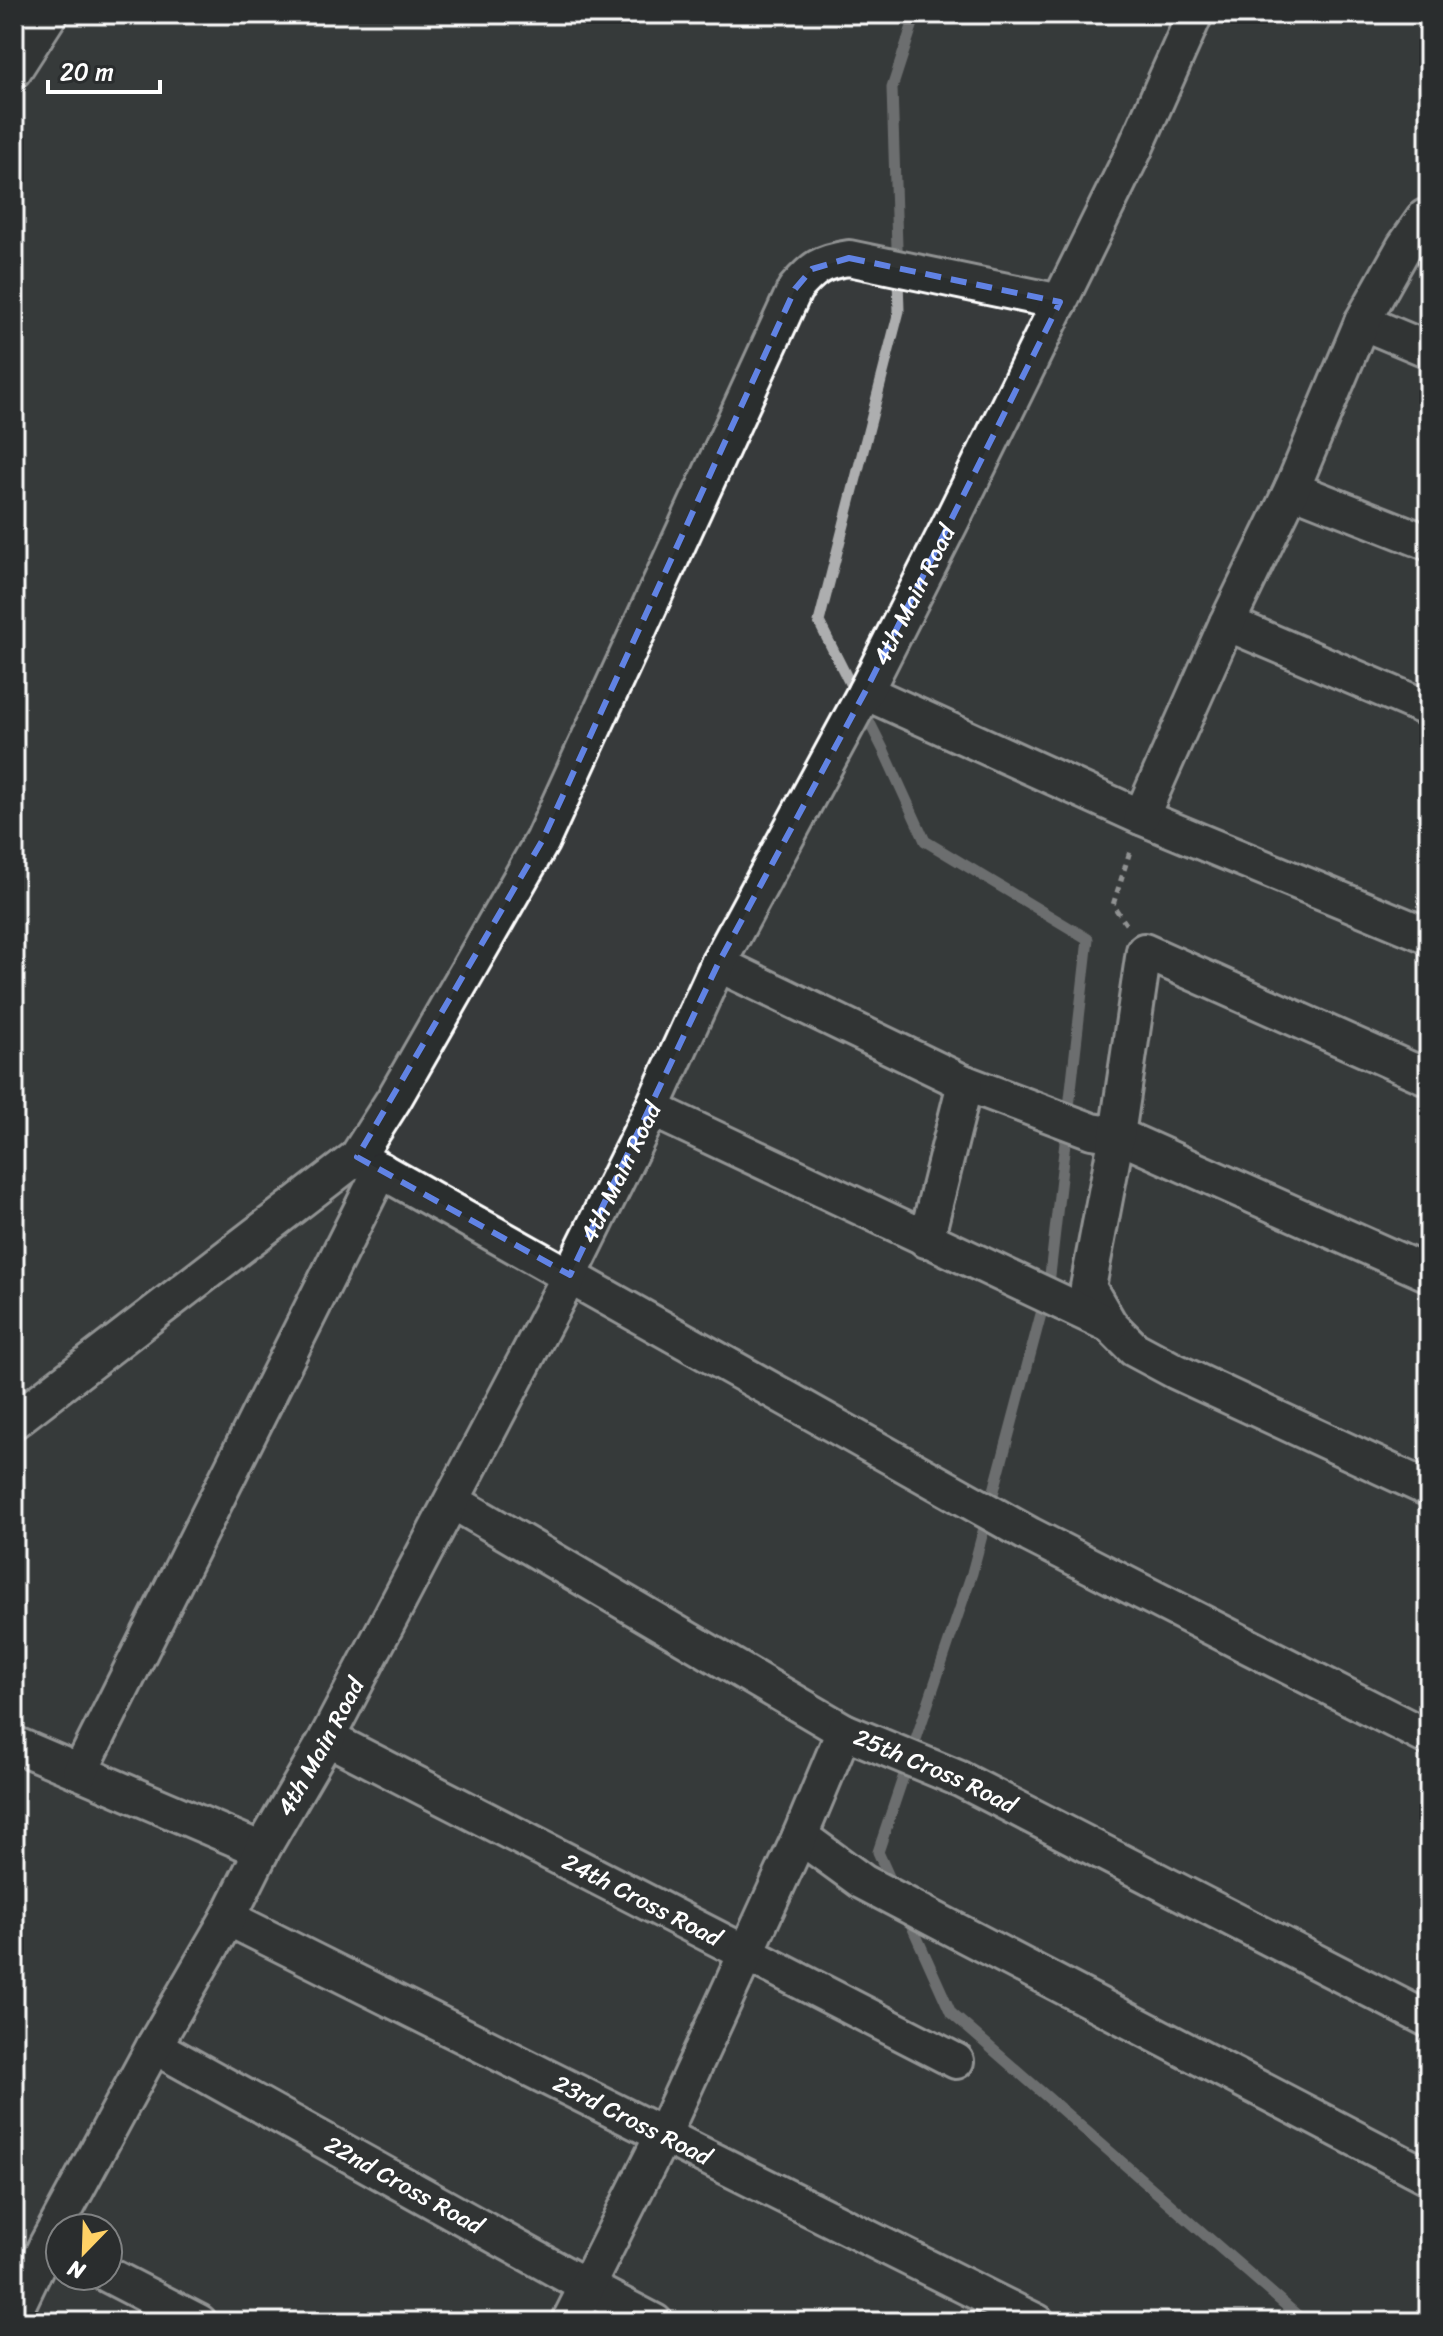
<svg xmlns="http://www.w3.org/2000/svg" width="1443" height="2336" viewBox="0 0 1443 2336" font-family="Sriracha,sans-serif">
<rect width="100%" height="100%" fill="#373a3b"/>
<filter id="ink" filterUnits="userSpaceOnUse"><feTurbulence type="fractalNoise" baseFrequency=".0125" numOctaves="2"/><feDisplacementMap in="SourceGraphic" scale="16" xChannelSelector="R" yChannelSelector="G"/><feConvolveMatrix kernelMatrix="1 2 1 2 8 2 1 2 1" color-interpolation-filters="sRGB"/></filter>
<g filter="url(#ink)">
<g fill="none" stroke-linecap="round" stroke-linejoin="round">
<path stroke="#adaeaf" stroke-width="11" d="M895,1890L878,1852L972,1573L1049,1284L1088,939L925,841L884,751L819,622L899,311L892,88L916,14
M906,1913L951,2013L1305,2322"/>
<defs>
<g id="street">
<path d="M14,70L50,14"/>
<path d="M1362,322L1429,350"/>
<path d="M1292,489L1429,543"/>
<path d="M1227,623L1429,709"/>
<path d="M865,692L1141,817L1429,936"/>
<path d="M1141,817L1227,623L1292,489L1362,322L1404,247L1425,217L1429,216"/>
<path d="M718,964L965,1083L1092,1131L1117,1135L1429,1274"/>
<path d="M1429,1078L1144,951L1117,1135L1088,1287L1110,1325L1134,1349L1175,1371L1429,1489"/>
<path d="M652,1109L1110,1325"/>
<path d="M357,1157L1030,1535L1429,1738"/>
<path d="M926,1240L965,1083"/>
<path d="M14,1421L357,1157L394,1099L542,841L795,289C813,268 821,262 849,258L1060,302"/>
<path id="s1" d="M452,1501L844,1731L960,1779L1429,2020"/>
<path id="s2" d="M327,1738L956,2061"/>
<path d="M14,1744L262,1850"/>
<path d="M80,1772L381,1170"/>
<path d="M800,1836L863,1882L1429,2177"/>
<path id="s3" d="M228,1918L1037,2322"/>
<path id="s4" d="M154,2046L586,2286L655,2322"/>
<path d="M108,2275L199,2322"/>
<path id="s5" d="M14,2313L47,2244L154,2046L228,1918L262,1850L327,1738L570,1275L652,1109L718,964L865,692L952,520L1133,153L1195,14"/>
<path d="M569,2322L662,2137L800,1836L844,1731"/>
</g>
</defs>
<use href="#street" stroke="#fff" stroke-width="40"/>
<path stroke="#fff" stroke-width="5" stroke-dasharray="6 6" stroke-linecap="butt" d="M1126,924L1113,905L1131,848"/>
<use href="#street" stroke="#2a2d2e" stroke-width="34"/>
</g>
</g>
<path d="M0 0H1443V2336H0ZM849,258L1060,302L865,692L718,964L570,1275L357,1157L542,841L795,289L812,269Z" fill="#373a3b" fill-opacity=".55" fill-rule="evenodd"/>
<path fill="none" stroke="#6183e4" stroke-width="6" stroke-dasharray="16 10" stroke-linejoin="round" d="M849,258L1060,302L865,692L718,964L570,1275L357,1157L542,841L795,289L812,269Z"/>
<g text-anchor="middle" stroke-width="7" stroke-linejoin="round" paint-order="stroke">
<g font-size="24" fill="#fff" stroke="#2a2d2e">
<text dy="8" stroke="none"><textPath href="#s5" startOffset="1940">4th Main Road</textPath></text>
<text dy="8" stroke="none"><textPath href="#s5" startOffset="1292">4th Main Road</textPath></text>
<text dy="8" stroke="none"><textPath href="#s5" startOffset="644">4th Main Road</textPath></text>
<text dy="8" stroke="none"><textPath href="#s1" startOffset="554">25th Cross Road</textPath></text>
<text dy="8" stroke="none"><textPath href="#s2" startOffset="354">24th Cross Road</textPath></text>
<text dy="8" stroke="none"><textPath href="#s3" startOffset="452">23rd Cross Road</textPath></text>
<text dy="8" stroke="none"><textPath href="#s4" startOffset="286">22nd Cross Road</textPath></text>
</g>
</g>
<rect width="1443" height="2336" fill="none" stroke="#2a2d2e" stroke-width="48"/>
<rect x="24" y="24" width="1395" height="2288" fill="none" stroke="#fff" stroke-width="3" filter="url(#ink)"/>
<g transform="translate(84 2252) rotate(203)"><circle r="38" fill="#2a2d2e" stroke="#7f8182" stroke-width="2"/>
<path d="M0-6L14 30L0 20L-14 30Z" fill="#ffd166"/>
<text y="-12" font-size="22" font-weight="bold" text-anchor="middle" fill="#ffffff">N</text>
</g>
<path d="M48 80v12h112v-12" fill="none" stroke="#ffffff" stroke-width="4"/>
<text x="60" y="80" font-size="24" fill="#ffffff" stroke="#2a2d2e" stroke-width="6" paint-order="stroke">20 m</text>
</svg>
